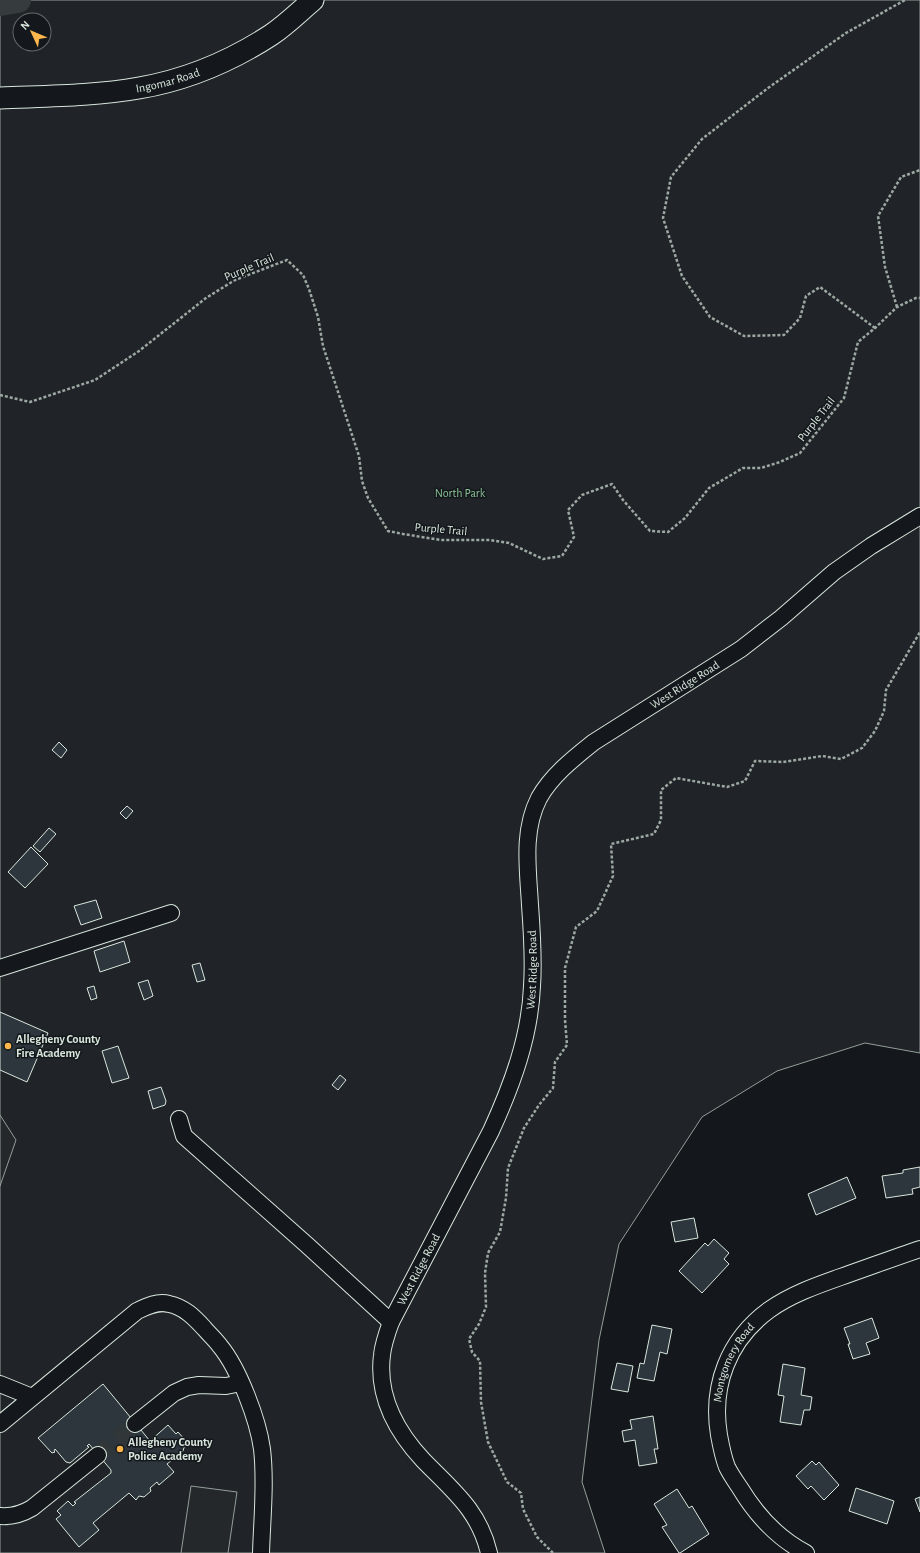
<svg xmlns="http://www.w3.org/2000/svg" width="920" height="1553" viewBox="0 0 920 1553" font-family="'Alegreya Sans',sans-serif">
<rect width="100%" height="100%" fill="#14181c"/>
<path fill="#202428" stroke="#939e99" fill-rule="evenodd" d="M0,0H920V1053L865,1043L777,1071L702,1117L619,1244L599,1340L582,1482L605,1553H0ZM20,20H44V44H20Z"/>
<path fill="#24282b" stroke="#939e99" d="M0,1115L16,1140L0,1186Z
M191,1486L237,1492L228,1553H181Z"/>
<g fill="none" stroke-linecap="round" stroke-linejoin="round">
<path stroke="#363b3e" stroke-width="26" d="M0,3L18,0"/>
</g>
<path fill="#2c363c" stroke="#d8e6dc" d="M59,742L67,750L61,758L52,750Z
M127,806L133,811L126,819L120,813Z
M49,828L56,834L40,852L33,846Z
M31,847L48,864L25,888L8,872Z
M96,900L102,918L81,925L74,906Z
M124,941L130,962L100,972L94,951Z
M200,963L205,980L197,982L192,965Z
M148,980L153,996L144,1000L138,983Z
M94,986L97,998L91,1000L87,988Z
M0,1012L48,1033L27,1082L0,1070Z
M118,1046L129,1078L112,1083L102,1051Z
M340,1075L346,1080L338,1090L332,1085Z
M161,1087L166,1101L165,1105L153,1109L148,1091Z
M920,1167V1187L912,1189L913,1194L886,1198L882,1176L903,1173V1170Z
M847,1177L856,1198L816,1215L808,1194Z
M694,1218L698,1238L675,1242L671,1222Z
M714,1239L729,1253L724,1259L729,1264L702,1293L679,1271L705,1243L708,1246Z
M872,1318L879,1338L866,1343L870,1354L853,1359L848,1344H850L844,1328Z
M652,1325L672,1329L667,1354L660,1352L654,1381L637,1378L640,1363L644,1364Z
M617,1363L633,1366L628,1392L611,1389Z
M783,1364L805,1368L801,1395L812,1397L810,1410H804L801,1425L780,1422L784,1396L778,1395Z
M103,1384L150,1441L168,1425L176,1434L178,1432L186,1441L183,1451L167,1464L174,1472L159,1485L157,1482L150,1488L151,1491L144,1497L139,1496L136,1500L129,1493L93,1523L99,1530L79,1547L56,1519L61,1515L57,1511L68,1501L73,1506L76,1503L74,1502L111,1473V1470L89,1444L87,1446L89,1447L70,1463L66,1462L55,1449L54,1451L55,1452L52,1453L38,1438Z
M653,1416L658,1449H654L657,1463L639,1466L635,1440L624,1442L622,1431L632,1429L630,1420Z
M812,1461L816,1465L819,1462L839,1485L824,1500L811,1486L808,1489L796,1476Z
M856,1488L894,1501L887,1524L849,1511Z
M677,1489L689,1508L692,1506L709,1534L680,1553H679L662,1527L667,1525L654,1504Z
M920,1497V1512L915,1499Z"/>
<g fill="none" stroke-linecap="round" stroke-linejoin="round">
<path stroke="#313739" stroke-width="16" stroke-dasharray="16 8" stroke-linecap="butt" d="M98,1455L135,1424"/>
<defs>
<g id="minor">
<path d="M0,968L171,913"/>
<path d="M179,1119L184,1136L307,1245L391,1322"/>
<path d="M0,1384L32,1397"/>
<path d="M0,1424L137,1311C147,1306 158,1301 169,1304C184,1307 194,1317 204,1328C209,1334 215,1339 220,1346C239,1369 258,1420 262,1449C266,1483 262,1519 261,1553"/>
<path d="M135,1424L174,1393L187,1387L199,1385L226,1386L241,1383"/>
<path d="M0,1516C12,1517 22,1514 32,1508L98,1455"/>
<path id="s1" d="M489,1553C479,1510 452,1490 423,1460C396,1431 377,1395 382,1355C383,1344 387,1333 391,1322L491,1131C512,1085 530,1037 532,986C534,959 532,932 530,905C528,869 522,831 539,798C552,775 574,758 594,742L741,649L781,618L834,572L871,546L920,516"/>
<path id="s2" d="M806,1553C777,1538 757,1516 740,1488C736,1482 731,1475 727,1467C723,1457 721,1446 719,1435C711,1386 728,1340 769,1310C793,1293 821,1284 849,1274C872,1266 896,1257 920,1249"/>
</g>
<g id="major">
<path id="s3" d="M0,98C46,96 94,96 139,88C186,80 231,61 271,35C286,25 299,12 313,0"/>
</g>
</defs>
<use href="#minor" stroke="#d8e6dc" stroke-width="18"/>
<use href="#major" stroke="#d8e6dc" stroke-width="23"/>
<path stroke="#9da8a2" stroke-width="2.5" stroke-dasharray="3 2" stroke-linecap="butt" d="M897,307L885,267L878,216L901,177L920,170
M875,328L820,287L806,296L800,318L784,335L744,336L710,317L682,276L663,218L671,177L702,139L768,88L846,33L905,0
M0,395L30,402L95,380L139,351L206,298L235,280L287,260L303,275L309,289L318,317L323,346L359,456L362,481L368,498L388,531L403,534L441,540H490L509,543L543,559L562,556L574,537L568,510L582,495L612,484L623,500L650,531L668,532L685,518L709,488L743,468H761L780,462L800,453L844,398L858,342L875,328L897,307L916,298H920
M553,1553L537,1537L523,1509L521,1493L507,1482L488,1442L481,1402L480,1361L472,1352L469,1339L479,1324L486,1307L485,1273L488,1253L500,1232L506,1198L508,1168L524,1128L539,1105L553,1088L555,1062L567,1045L565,1020V968L576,927L597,911L613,876L611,844L654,834L661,820V790L676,778L727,787L745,781L755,761L783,762L822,756L841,759L862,748L875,731L884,711L886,690L920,632"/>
<use href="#minor" stroke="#14181c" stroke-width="16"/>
<use href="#major" stroke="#14181c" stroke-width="21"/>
</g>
<g fill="#ffb74d" stroke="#14181c" stroke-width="1.5">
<circle cx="8" cy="1046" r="4"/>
<circle cx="120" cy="1449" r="4"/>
</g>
<g text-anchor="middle" stroke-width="3" stroke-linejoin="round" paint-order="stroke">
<g font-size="12" fill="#d8e6dc" stroke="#14181c">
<text dy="4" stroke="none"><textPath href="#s3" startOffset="169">Ingomar Road</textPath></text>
<text transform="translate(249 267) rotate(-23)" y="4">Purple Trail</text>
<text transform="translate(816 419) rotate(-52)" y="4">Purple Trail</text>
<text transform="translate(441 529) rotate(5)" y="4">Purple Trail</text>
<text dy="4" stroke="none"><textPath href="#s1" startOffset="1010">West Ridge Road</textPath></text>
<text dy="4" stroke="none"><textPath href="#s1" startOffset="650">West Ridge Road</textPath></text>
<text dy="4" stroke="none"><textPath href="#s1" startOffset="326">West Ridge Road</textPath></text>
<text dy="4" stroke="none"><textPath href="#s2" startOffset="228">Montgomery Road</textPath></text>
</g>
<g font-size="12" fill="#8ac095" stroke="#14181c">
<text x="460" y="497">North Park</text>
</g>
<g font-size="12" font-weight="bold" fill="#d8e6dc" stroke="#14181c" text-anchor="start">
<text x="16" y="1043">Allegheny County<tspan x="16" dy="14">Fire Academy</tspan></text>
<text x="128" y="1446">Allegheny County<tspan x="128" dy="14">Police Academy</tspan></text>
</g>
</g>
<g transform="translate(32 32) rotate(314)"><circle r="19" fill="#14181c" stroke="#626a69"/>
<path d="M0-3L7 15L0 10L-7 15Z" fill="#ffb74d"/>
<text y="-6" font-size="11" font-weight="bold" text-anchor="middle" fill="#d8e6dc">N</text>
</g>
</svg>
